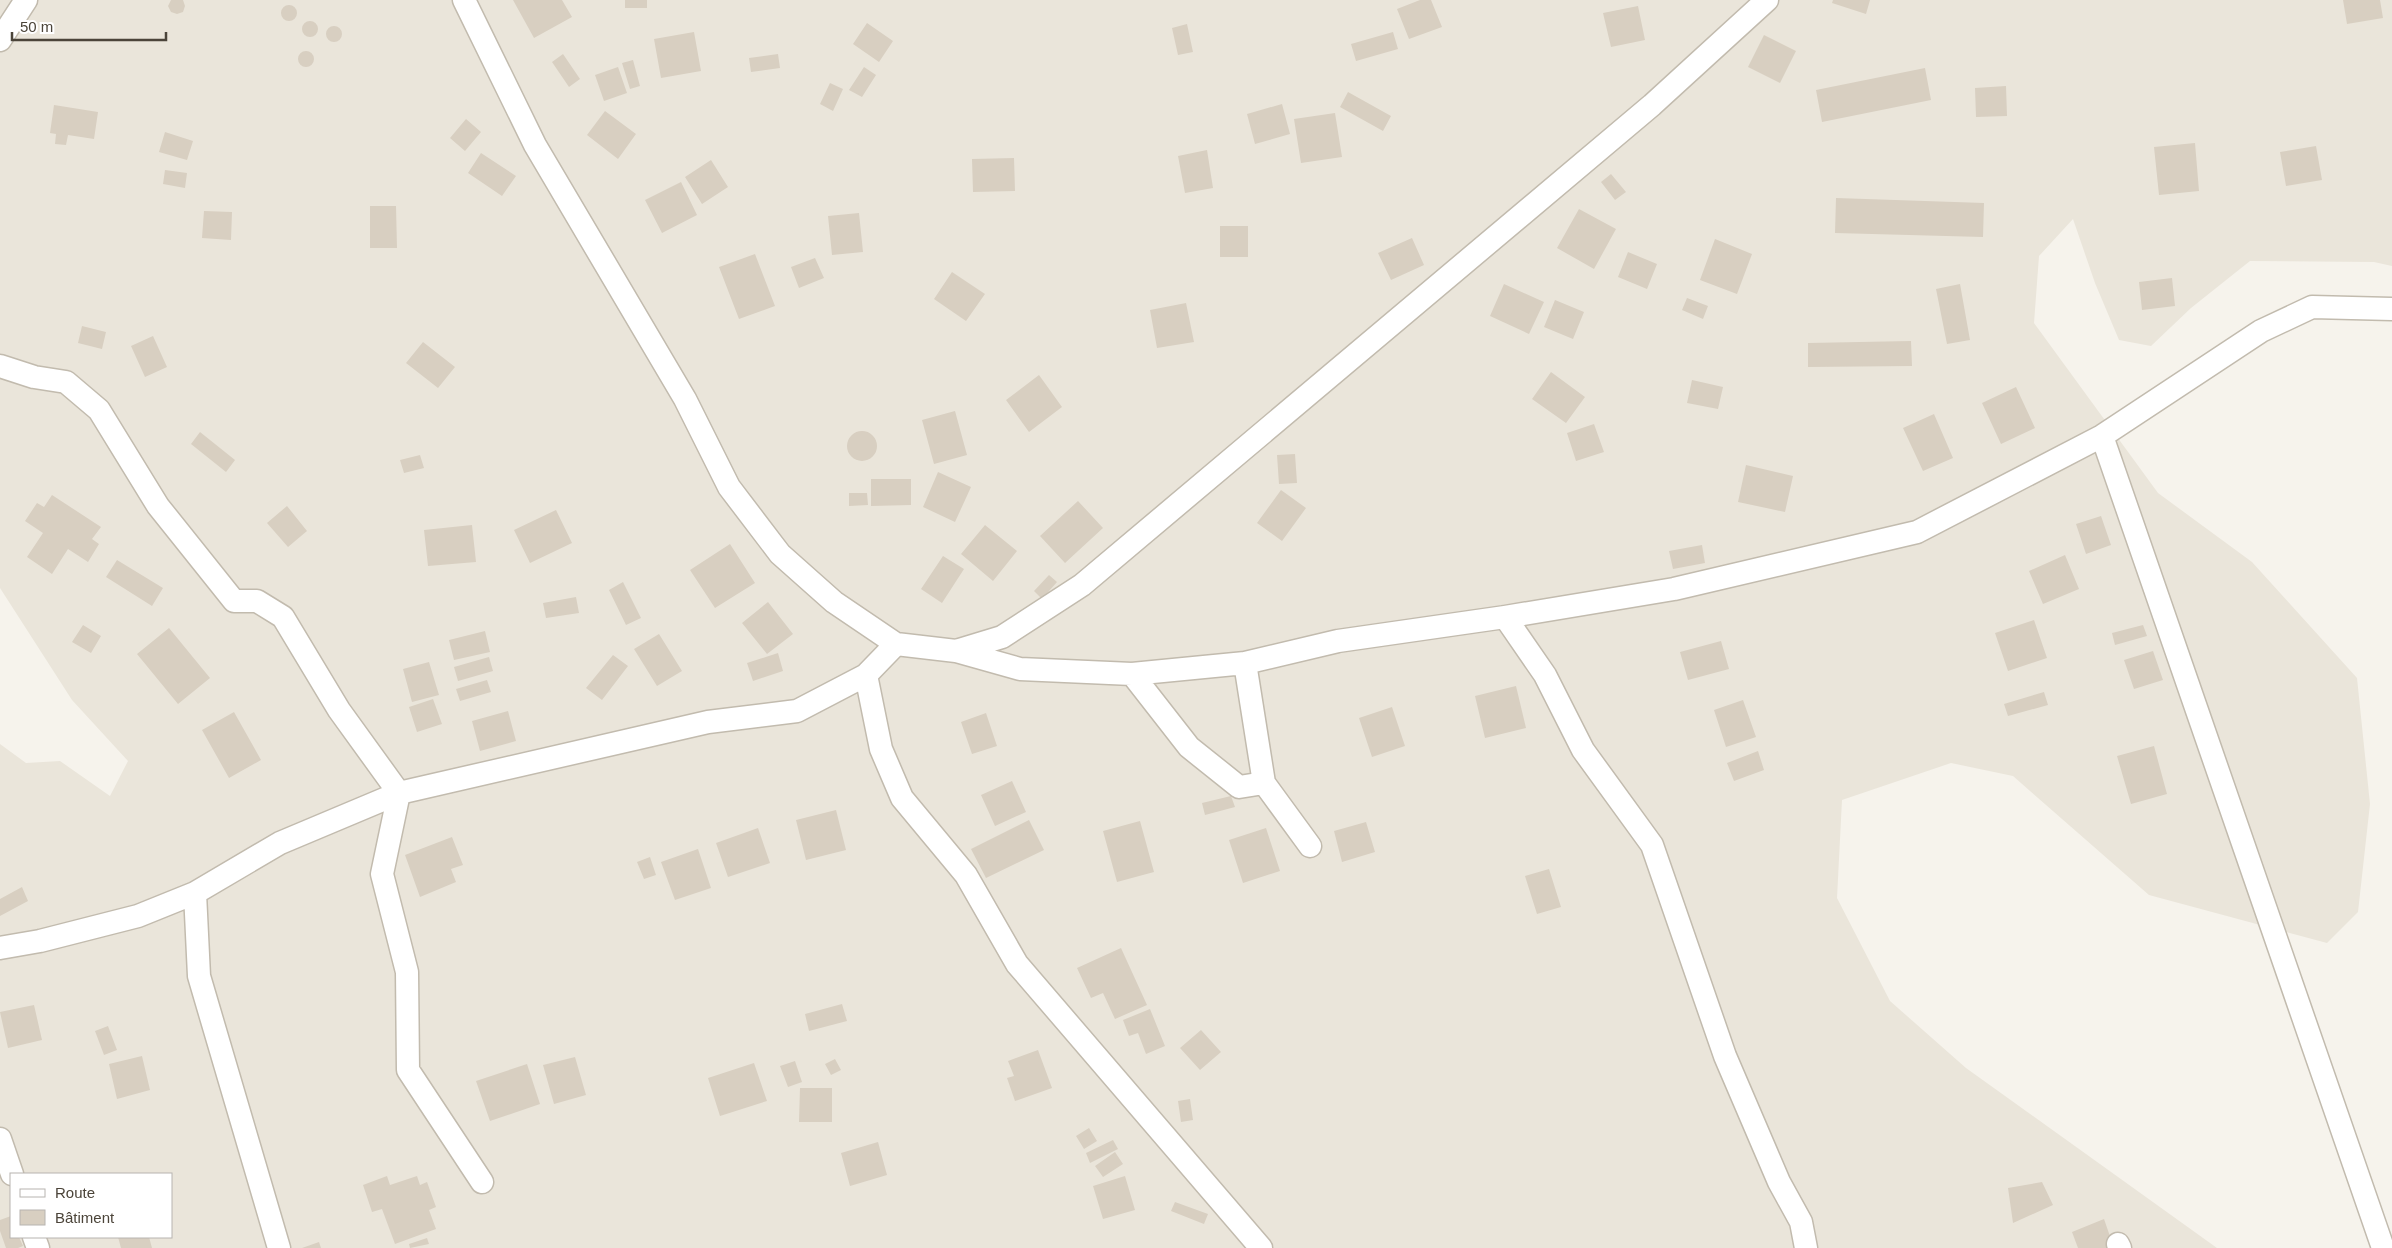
<svg xmlns="http://www.w3.org/2000/svg" width="2392" height="1248" viewBox="0 0 2392 1248" font-family="Arial,sans-serif">
<rect width="100%" height="100%" fill="#f6f3ec"/>
<path fill="#eae5da" fill-rule="evenodd" d="M0,0H2392V266L2374,262L2250,261L2191,308L2151,346L2119,340L2095,283L2073,219L2039,256L2034,323L2158,493L2252,562L2357,678L2370,804L2358,912L2327,943L2149,895L2013,776L1951,763L1842,800L1837,898L1890,1001L1966,1068L2217,1248H0V744L26,763L60,761L110,796L128,761L72,700L0,588ZM11,1174H171V1237H11Z"/>
<path fill="#d8cfc1" d="M171,0H183L185,6L183,12L177,14L171,12L168,6Z
M513,0H562L572,17L534,38Z
M625,0H647V8H625Z
M1420,0H1431L1442,27L1409,39L1397,9Z
M1833,0H1870L1866,14L1832,3Z
M2343,0H2380L2383,18L2347,24Z
M281 13a8 8 0 1 1 16 0a8 8 0 1 1-16 0Z
M1638,6L1645,40L1611,47L1603,13Z
M302 29a8 8 0 1 1 16 0a8 8 0 1 1-16 0Z
M867,23L893,41L879,62L853,44Z
M1187,24L1193,52L1178,55L1172,28Z
M326 34a8 8 0 1 1 16 0a8 8 0 1 1-16 0Z
M694,32L701,71L661,78L654,39Z
M1393,32L1398,49L1356,61L1351,44Z
M1764,35L1796,51L1780,83L1748,67Z
M298 59a8 8 0 1 1 16 0a8 8 0 1 1-16 0Z
M563,54L580,79L569,87L552,62Z
M778,54L780,68L751,72L749,58Z
M633,60L640,86L630,89L622,63Z
M618,67L627,93L604,101L595,75Z
M864,67L876,75L862,97L849,90Z
M1925,68L1931,100L1822,122L1816,90Z
M830,83L843,89L833,111L820,104Z
M2006,86L2007,116L1976,117L1975,88Z
M1348,92L1391,116L1383,131L1340,107Z
M1282,104L1290,134L1255,144L1247,114Z
M54,105L98,112L94,139L68,135L66,145L55,144L56,134L50,133Z
M605,111L636,134L618,159L587,135Z
M1335,113L1342,157L1301,163L1294,119Z
M466,119L481,132L465,151L450,138Z
M165,132L193,141L187,160L159,152Z
M2195,143L2199,191L2159,195L2154,147Z
M2316,146L2322,180L2286,186L2280,152Z
M1207,150L1213,188L1185,193L1178,156Z
M481,153L516,176L502,196L468,173Z
M1014,158L1015,191L973,192L972,159Z
M711,160L728,187L702,204L685,177Z
M165,170L187,173L185,188L163,184Z
M1611,174L1626,192L1615,200L1601,182Z
M681,182L697,215L662,233L645,200Z
M1836,198L1984,203L1983,237L1835,233Z
M370,206H396L397,248H370Z
M1579,209L1616,229L1594,269L1557,248Z
M204,211L232,212L231,240L202,238Z
M859,213L863,252L832,255L828,216Z
M1220,226H1248V257H1220Z
M1412,238L1424,265L1391,280L1378,253Z
M1715,239L1752,254L1737,294L1700,280Z
M1628,252L1657,264L1647,289L1618,277Z
M755,254L775,306L739,319L719,267Z
M815,258L824,278L799,288L791,267Z
M952,272L985,294L966,321L934,299Z
M2172,278L2175,306L2142,310L2139,282Z
M1504,284L1544,302L1529,334L1490,316Z
M1960,284L1970,340L1947,344L1936,289Z
M1687,298L1708,306L1703,319L1682,310Z
M1555,300L1584,312L1573,339L1544,327Z
M1186,303L1194,342L1157,348L1150,310Z
M82,326L106,332L102,349L78,343Z
M153,336L167,367L145,377L131,346Z
M1911,341L1912,366L1808,367V343Z
M423,342L455,367L438,388L406,363Z
M1551,372L1585,397L1566,423L1532,399Z
M1039,375L1062,407L1029,432L1006,400Z
M1692,380L1723,387L1718,409L1687,403Z
M2016,387L2035,428L2001,444L1982,403Z
M955,411L967,455L934,464L922,420Z
M1934,414L1953,458L1923,471L1903,428Z
M1594,424L1604,452L1576,461L1567,433Z
M847 446a15 15 0 1 1 30 0a15 15 0 1 1-30 0Z
M200,432L235,460L226,472L191,444Z
M1295,454L1297,483L1279,484L1277,455Z
M420,455L424,468L404,473L400,460Z
M1746,465L1793,476L1785,512L1738,502Z
M938,472L971,487L955,522L923,507Z
M871,479H911V505L871,506Z
M1281,490L1306,508L1282,541L1257,523Z
M849,493H867L868,505L849,506Z
M52,495L101,527L92,539L99,544L88,562L68,549L52,574L27,557L43,533L25,521L37,503L44,507Z
M1078,501L1103,528L1065,563L1040,536Z
M287,506L307,531L288,547L267,523Z
M556,510L572,543L530,563L514,530Z
M2101,516L2111,545L2086,554L2076,524Z
M472,525L476,562L428,566L424,530Z
M985,525L1017,551L993,581L961,554Z
M730,544L755,583L715,608L690,570Z
M1702,545L1705,563L1673,569L1669,551Z
M2065,555L2079,589L2043,604L2029,571Z
M943,556L964,569L942,603L921,589Z
M117,560L163,588L152,606L106,577Z
M1049,575L1057,582L1042,599L1034,591Z
M623,582L641,618L626,625L609,590Z
M576,597L579,613L546,618L543,603Z
M768,602L793,634L767,654L742,623Z
M2034,620L2047,658L2008,671L1995,633Z
M83,625L101,636L91,653L72,642Z
M2143,625L2147,636L2115,645L2112,633Z
M169,628L210,678L178,704L137,654Z
M485,631L490,652L454,660L449,640Z
M659,634L682,671L657,686L634,649Z
M1721,641L1729,669L1688,680L1680,652Z
M2153,651L2163,680L2134,689L2124,660Z
M778,653L783,671L753,681L747,663Z
M613,655L628,666L602,700L586,688Z
M489,657L493,671L458,681L454,667Z
M429,662L439,695L412,702L403,669Z
M487,680L491,692L460,701L456,689Z
M1516,686L1526,728L1485,738L1475,696Z
M2044,692L2048,705L2008,716L2004,704Z
M433,699L442,724L417,732L409,707Z
M1743,700L1756,737L1726,747L1714,710Z
M1392,707L1405,746L1372,757L1359,718Z
M508,711L516,741L480,751L472,721Z
M234,712L261,760L229,778L202,730Z
M986,713L997,746L972,754L961,722Z
M2154,746L2167,794L2131,804L2117,756Z
M1758,751L1764,770L1734,781L1727,763Z
M1012,781L1026,812L995,826L981,795Z
M1231,796L1235,807L1205,815L1202,803Z
M836,810L846,850L806,860L796,820Z
M1029,820L1044,850L986,878L971,849Z
M1140,821L1154,872L1117,882L1103,831Z
M1366,822L1375,852L1342,862L1334,831Z
M758,828L770,863L728,877L716,843Z
M1266,828L1280,871L1243,883L1229,840Z
M452,837L463,865L451,869L456,882L420,897L405,855Z
M698,849L711,888L675,900L661,862Z
M650,857L656,875L644,879L637,862Z
M1549,869L1561,907L1537,914L1525,876Z
M22,887L28,901L0,916V899Z
M1121,948L1147,1005L1115,1019L1103,993L1091,998L1077,968Z
M842,1004L847,1021L809,1031L805,1014Z
M34,1005L42,1040L8,1048L0,1012Z
M1150,1009L1165,1046L1146,1054L1138,1033L1129,1036L1123,1020Z
M108,1026L117,1050L104,1055L95,1031Z
M1201,1030L1221,1052L1200,1070L1180,1048Z
M1038,1050L1052,1088L1015,1101L1007,1078L1014,1076L1008,1061Z
M142,1056L150,1090L117,1099L109,1064Z
M575,1057L586,1095L554,1104L543,1065Z
M835,1059L841,1070L831,1075L825,1064Z
M795,1061L802,1082L788,1087L780,1066Z
M754,1063L767,1101L720,1116L708,1078Z
M527,1064L540,1104L490,1121L476,1081Z
M800,1088H832V1122H799Z
M1190,1099L1193,1120L1181,1122L1178,1101Z
M1089,1128L1097,1141L1084,1149L1076,1136Z
M1113,1140L1118,1149L1090,1163L1086,1153Z
M878,1142L887,1175L850,1186L841,1153Z
M1115,1152L1123,1164L1103,1177L1095,1166Z
M387,1176L390,1185L417,1176L420,1185L427,1182L436,1207L429,1210L436,1229L395,1244L382,1209L372,1212L363,1185Z
M1125,1176L1135,1210L1103,1219L1093,1186Z
M2042,1182L2053,1205L2013,1223L2008,1188Z
M1175,1202L1208,1214L1204,1224L1171,1211Z
M11,1216V1237H19L23,1246L18,1248H6L0,1231V1220Z
M2104,1219L2114,1248H2078L2072,1232Z
M118,1237H149L152,1248H121Z
M427,1238L429,1244L410,1248L409,1244Z
M319,1242L321,1248H302Z"/>
<g fill="none" stroke-linecap="round" stroke-linejoin="round">
<defs>
<path id="minor" d="M464,0L535,145L685,399L729,487L780,554L834,602L896,644L956,651L1002,637L1082,585L1652,105L1767,0
M0,40L26,0
M0,366L34,377L66,382L99,410L158,506L234,601H257L283,617L339,710L399,793L382,874L407,972L408,1070L482,1182
M2102,436L2383,1248
M1505,617L1545,675L1583,750L1652,845L1725,1056L1779,1182L1801,1222L1806,1248
M956,651L1020,669L1132,674L1245,663L1338,641L1505,617L1674,589L1917,532L2102,436L2261,331L2312,307L2392,309
M1132,674L1189,747L1239,787L1264,783L1245,663
M866,675L881,749L902,798L966,875L1017,964L1261,1248
M1264,783L1310,846
M195,893L199,976L279,1248
M0,948L40,941L138,916L195,893L280,843L399,793L708,722L797,711L866,675L896,644
M0,1139L12,1174
M34,1237L38,1248
M2118,1244L2120,1248"/>
</defs>
<use href="#minor" stroke="#c2bbae" stroke-width="25"/>
<use href="#minor" stroke="#fff" stroke-width="22"/>
</g>
<rect x="10" y="1173" width="162" height="65" fill="#ffffff" stroke="#b7b4b0"/>
<rect x="20" y="1189" width="25" height="8" fill="#ffffff" stroke="#b7b4b0"/>
<text x="55" y="1198" font-size="15" fill="#4b4439">Route</text>
<rect x="20" y="1210" width="25" height="15" fill="#d8cfc1" stroke="#b7b4b0"/>
<text x="55" y="1223" font-size="15" fill="#4b4439">Bâtiment</text>
<path d="M12 32v8h154v-8" fill="none" stroke="#4b4439" stroke-width="2.5"/>
<text x="20" y="32" font-size="15" fill="#4b4439" stroke="#ffffff" stroke-width="4" paint-order="stroke">50 m</text>
</svg>
